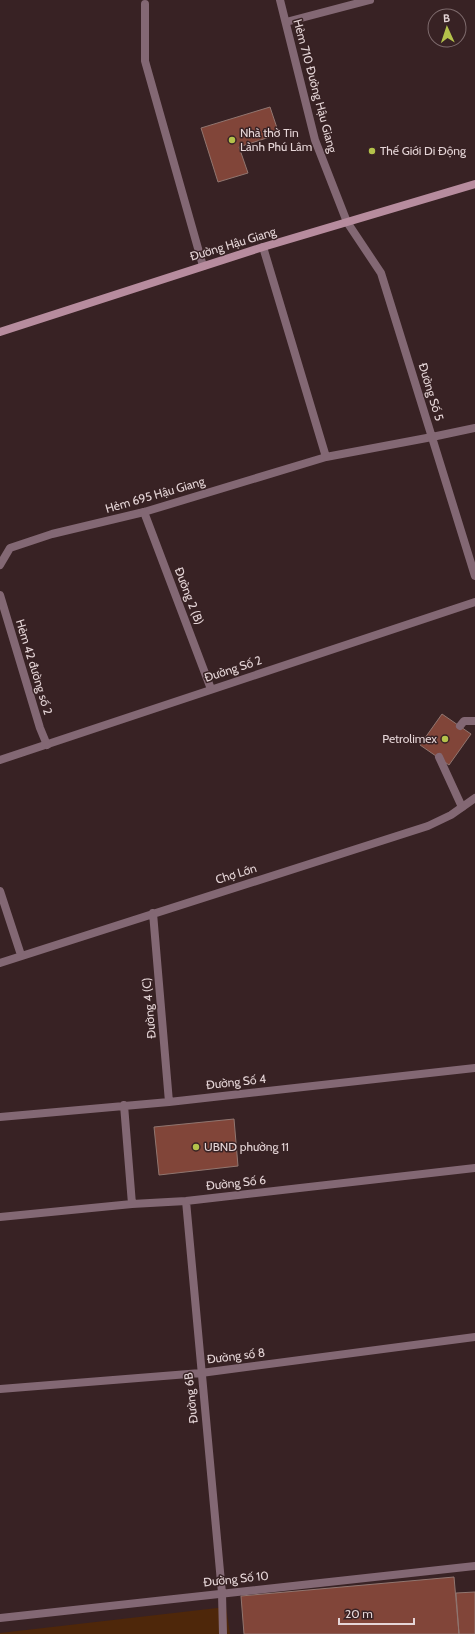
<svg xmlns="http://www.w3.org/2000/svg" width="475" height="1634" viewBox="0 0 475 1634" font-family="Cabin,sans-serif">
<rect width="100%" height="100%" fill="#382224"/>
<path fill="#4e270a" d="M226,1607L230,1634H0V1633Z"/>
<path fill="#814539" stroke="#917670" d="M270,107L279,134L239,147L248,173L218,182L201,128Z
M442,714L471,734L449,765L420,745Z
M234,1119L238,1166L159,1175L154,1127Z
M454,1577L459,1634H244L241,1596Z
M475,1592V1634H459L456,1593Z"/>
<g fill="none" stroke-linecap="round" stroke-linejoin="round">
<path stroke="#836874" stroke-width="8" d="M145,4V61L203,266
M286,22L370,0
M263,247L326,457
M0,565L10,548L52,534L144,512L326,457L432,437
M0,595L40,728L47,745
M460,726L464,721H475
M439,757L462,807
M222,1593L223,1634"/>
<path stroke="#836874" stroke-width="8" d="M280,0L315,140L347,222L381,273L475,576
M432,437L475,428
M144,512L211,689
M0,760L475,602
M0,891L21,955
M153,913L169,1102
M0,963L428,826L451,815L475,798
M124,1105L132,1204
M0,1117L169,1102L475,1068
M186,1201L222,1593
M0,1217L132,1204L186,1201L475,1168
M0,1389L201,1373L475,1337
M0,1618L475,1566"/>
<path stroke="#b78c9e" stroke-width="8" d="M0,332L263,247L475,184"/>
</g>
<g fill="#b4c24b" stroke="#382224" stroke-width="1.5">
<circle cx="232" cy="140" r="4"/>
<circle cx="372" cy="151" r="4"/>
<circle cx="445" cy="739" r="4"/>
<circle cx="196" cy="1147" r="4"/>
</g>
<g text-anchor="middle" stroke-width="3" stroke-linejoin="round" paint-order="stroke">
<g font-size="12" fill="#e5d5d7" stroke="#382224">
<text transform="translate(315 86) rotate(75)" y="4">Hẻm 710 Đường Hậu Giang</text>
<text transform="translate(233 244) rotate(-17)" y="4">Đường Hậu Giang</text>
<text transform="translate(431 392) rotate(73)" y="4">Đường Số 5</text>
<text transform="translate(155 495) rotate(-16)" y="4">Hẻm 695 Hậu Giang</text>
<text transform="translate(189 596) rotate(69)" y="4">Đường 2 (B)</text>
<text transform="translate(34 667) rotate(73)" y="4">Hẻm 42 đường số 2</text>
<text transform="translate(233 669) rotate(-18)" y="4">Đường Số 2</text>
<text transform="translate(236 874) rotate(-17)" y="4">Chợ Lớn</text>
<text transform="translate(149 1008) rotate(-95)" y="4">Đường 4 (C)</text>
<text transform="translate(236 1082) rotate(-6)" y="4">Đường Số 4</text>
<text transform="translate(236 1183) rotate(-6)" y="4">Đường Số 6</text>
<text transform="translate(236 1356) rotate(-7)" y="4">Đường số 8</text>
<text transform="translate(191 1398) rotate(-96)" y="4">Đường 6B</text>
<text transform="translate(236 1579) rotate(-6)" y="4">Đường Số 10</text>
</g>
<g font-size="12" fill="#e5d5d7" stroke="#382224" text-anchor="start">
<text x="240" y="137">Nhà thờ Tin<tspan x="240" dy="14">Lành Phú Lâm</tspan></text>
<text x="380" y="155">Thế Giới Di Động</text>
<text x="437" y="743" text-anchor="end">Petrolimex</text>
<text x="204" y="1151">UBND phường 11</text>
</g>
</g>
<g transform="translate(447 28) rotate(357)"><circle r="19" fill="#382224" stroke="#7d6a6c"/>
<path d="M0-3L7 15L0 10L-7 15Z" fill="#b4c24b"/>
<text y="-6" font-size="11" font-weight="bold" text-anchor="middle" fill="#e5d5d7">B</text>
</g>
<path d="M339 1618v6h75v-6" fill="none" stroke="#e5d5d7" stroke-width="2"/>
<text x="345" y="1618" font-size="12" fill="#e5d5d7" stroke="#382224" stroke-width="3" paint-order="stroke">20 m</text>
</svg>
